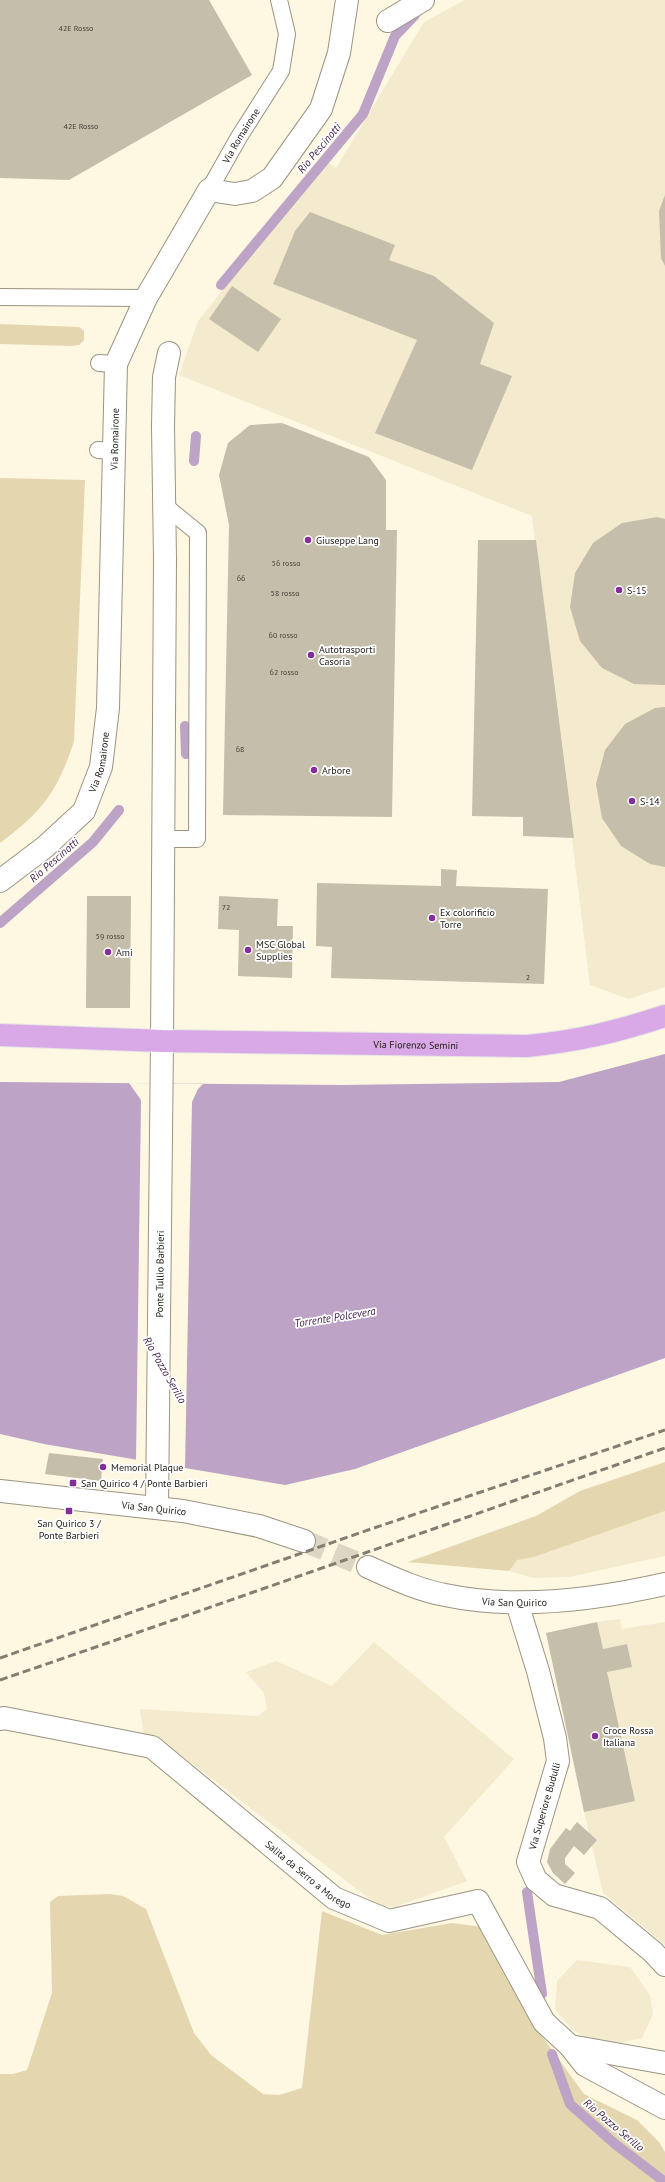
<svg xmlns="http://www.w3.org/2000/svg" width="665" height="2182" viewBox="0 0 665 2182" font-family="'PT Sans',sans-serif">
<rect width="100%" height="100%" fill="#fef7e2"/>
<path fill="#f4ebcf" d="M465,0H665V987L629,999L590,985L532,516L179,375L198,321L326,161L336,168L424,22Z
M665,1511V1556L569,1577L533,1578L509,1571L516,1560L534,1557Z
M620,1619L622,1629L665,1622V1945L603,1893L584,1812L597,1622Z
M374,1642L514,1759L444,1837L467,1881L395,1907L379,1906L161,1740L144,1735L140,1709L258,1716L267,1709L264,1693L246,1672L276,1661L332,1686Z
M577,1960L630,1967L650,1995L653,2014L642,2038L615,2044L594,2043L573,2030L555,2010L557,1981Z"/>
<path fill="#e4d7af" d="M0,324L79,327L84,331V340L79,345L71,346L0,344Z
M0,478L85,480L74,741C58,791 42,812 0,843Z
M665,1462V1511L534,1557L517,1560L509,1571L408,1562L536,1516L580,1491Z
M110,1894L123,1896L146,1909L194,2033L211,2055L263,2094L279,2095L302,2088L322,1911L382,1935L452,1923L482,1927L528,2017L584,2094L637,2120L659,2142L665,2152V2182H0V2074H13L27,2070L52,1993L50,1902L58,1896Z"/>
<path fill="#bda3c5" d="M665,1054V1358L355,1469L285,1485L44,1444L0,1434V1082L342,1085L559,1082Z"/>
<path fill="#fef7e2" d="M129,1083L203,1084L198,1089L192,1102L185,1469L136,1460L141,1100Z"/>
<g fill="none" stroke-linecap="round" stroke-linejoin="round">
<path stroke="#bda3c5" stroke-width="10" d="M221,285L363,114L395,36L415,15
M194,461L196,436
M185,726L186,754
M0,923L93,842L119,810
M527,1892L542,1994
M552,2054L570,2104L615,2144L665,2182"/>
</g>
<path fill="#c4beaa" d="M0,0H209L252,75L69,180L0,178Z
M665,195V266L661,258L659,211Z
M310,212L395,245L389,260L434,276L494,323L480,364L512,376L472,470L375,433L417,340L273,284L295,231Z
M232,286L281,319L258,352L209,319Z
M282,423L369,457L386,480V530H397L392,817L223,815L229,525L219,475L228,443L250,425Z
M657,517L665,519V685L634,684L602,668L580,641L570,607L575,573L593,543L622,523Z
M478,540H536L574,838L523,836V817L472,816Z
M665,707V867L650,864L621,846L602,818L596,784L605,750L625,724L655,708Z
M441,869L457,870L456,886L548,889L544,984L331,978L332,947L316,946L317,883L441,886Z
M87,896H131L130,1008H86Z
M219,896L278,899L277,926H293L292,978L238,976L239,930L218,929Z
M49,1453L103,1459L101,1481L45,1474Z
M597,1622L603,1649L627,1644L632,1667L607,1672L635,1801L584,1812L546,1633Z
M577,1822L597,1840L584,1855L574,1846L565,1858V1864L575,1873L565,1884L553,1873L547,1862L550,1849L566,1828L570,1831Z"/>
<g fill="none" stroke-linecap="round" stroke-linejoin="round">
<path stroke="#dcd6c3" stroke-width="22" stroke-dasharray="22 11" stroke-linecap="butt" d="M304,1541L368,1567"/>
<defs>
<g id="service">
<path id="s1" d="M209,190L239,137L281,71L287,34L279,0"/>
<path d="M0,297L146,298"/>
<path d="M99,363L116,364"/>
<path d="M98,450L115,451"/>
<path d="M164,839H197L198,533L165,506"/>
</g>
<g id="minor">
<path d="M388,21L423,0"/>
<path id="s2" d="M0,881L45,847L84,811L101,767L108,708L116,364L146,298L209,190L235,194L252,191L272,178L321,109L339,53L347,0"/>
<path d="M517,1603L538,1671L555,1738L558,1761L528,1862L536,1880L554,1895L600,1908L653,1952L665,1965"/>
<path id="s3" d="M0,1719L4,1718L152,1747L334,1898L389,1921L478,1901L544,2022L570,2046L585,2065L665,2108"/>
<path d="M570,2046L665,2063"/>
</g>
<path id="tertiary" d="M162,1041L165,559L163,426L164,377L169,353"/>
<g id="secondary">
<path id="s4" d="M0,1491L183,1511L259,1526L304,1541"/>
<path id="s5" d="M157,1508L162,1041"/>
<path id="s6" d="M368,1567C393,1578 418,1590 445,1595C516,1610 595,1600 665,1584"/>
</g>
<g id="primary">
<path id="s7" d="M0,1035L162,1041L527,1046C578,1041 616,1032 665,1016"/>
</g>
</defs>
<use href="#service" stroke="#9b9482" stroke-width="18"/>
<use href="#minor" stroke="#9b9482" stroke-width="24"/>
<use href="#tertiary" stroke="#9b9482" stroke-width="24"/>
<use href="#secondary" stroke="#9b9482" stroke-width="24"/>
<use href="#primary" stroke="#e4e4e3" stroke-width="24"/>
<use href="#service" stroke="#fff" stroke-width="16"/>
<use href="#minor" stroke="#fff" stroke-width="22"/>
<use href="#tertiary" stroke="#fff" stroke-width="22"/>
<use href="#secondary" stroke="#fff" stroke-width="22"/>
<use href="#primary" stroke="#d9a8e7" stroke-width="22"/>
<path stroke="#837e71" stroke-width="3" stroke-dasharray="8 4" stroke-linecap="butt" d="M0,1658L371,1529L665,1430
M0,1680C222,1604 443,1525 665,1448"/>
</g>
<g fill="#842e9b" stroke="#fff" stroke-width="1.5">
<circle cx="308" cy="540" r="4"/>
<circle cx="619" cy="590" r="4"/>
<circle cx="311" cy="655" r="4"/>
<circle cx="314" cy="770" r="4"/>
<circle cx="632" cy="801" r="4"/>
<circle cx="432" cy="918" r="4"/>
<circle cx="248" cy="950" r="4"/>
<circle cx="108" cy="952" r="4"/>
<circle cx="103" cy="1467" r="4"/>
<rect x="69" y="1479" width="8" height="8" rx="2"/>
<rect x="65" y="1507" width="8" height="8" rx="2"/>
<circle cx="595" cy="1736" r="4"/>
</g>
<g text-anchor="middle" stroke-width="3.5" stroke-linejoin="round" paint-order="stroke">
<g font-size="8" fill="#474339">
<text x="76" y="31">42E Rosso</text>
<text x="81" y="129">42E Rosso</text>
<text x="286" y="566">56 rosso</text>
<text x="241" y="581">66</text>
<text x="285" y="596">58 rosso</text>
<text x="283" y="638">60 rosso</text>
<text x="284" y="675">62 rosso</text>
<text x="240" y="752">68</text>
<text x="226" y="910">72</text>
<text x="110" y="939">59 rosso</text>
<text x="528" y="980">2</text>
</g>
<g font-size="10" fill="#1d1a13" stroke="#fff">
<text dy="4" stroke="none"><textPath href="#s1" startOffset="63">Via Romairone</textPath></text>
<text dy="4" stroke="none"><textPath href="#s2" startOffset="485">Via Romairone</textPath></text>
<text dy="4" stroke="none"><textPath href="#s2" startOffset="161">Via Romairone</textPath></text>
<text dy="4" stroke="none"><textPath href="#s7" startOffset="416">Via Fiorenzo Semini</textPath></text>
<text dy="4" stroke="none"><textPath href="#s5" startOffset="234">Ponte Tullio Barbieri</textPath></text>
<text dy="4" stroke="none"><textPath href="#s4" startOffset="155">Via San Quirico</textPath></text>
<text dy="4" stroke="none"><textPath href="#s6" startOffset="152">Via San Quirico</textPath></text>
<text transform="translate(544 1806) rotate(-74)" y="4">Via Superiore Budulli</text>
<text dy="4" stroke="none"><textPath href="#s3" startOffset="357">Salita da Serro a Morego</textPath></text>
</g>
<g font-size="10" fill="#1d1a13" stroke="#fff" text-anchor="start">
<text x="316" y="544">Giuseppe Lang</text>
<text x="627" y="594">S-15</text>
<text x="319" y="653">Autotrasporti<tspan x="319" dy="12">Casoria</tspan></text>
<text x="322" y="774">Arbore</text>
<text x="640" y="805">S-14</text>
<text x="440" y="916">Ex colorificio<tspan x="440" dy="12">Torre</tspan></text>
<text x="256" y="948">MSC Global<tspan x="256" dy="12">Supplies</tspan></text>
<text x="116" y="956">Ami</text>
<text x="111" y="1471">Memorial Plaque</text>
<text x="81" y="1487">San Quirico 4 / Ponte Barbieri</text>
<text x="69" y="1527" text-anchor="middle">San Quirico 3 /<tspan x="69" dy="12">Ponte Barbieri</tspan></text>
<text x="603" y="1734">Croce Rossa<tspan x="603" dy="12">Italiana</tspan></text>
</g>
<g font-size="11" font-style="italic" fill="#3f1d49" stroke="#fff">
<text transform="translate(319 148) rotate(-50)" y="4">Rio Pescinotti</text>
<text transform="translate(54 860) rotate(-41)" y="4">Rio Pescinotti</text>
<text transform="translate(335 1317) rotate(-9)" y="4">Torrente Polcevera</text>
<text transform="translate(165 1370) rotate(60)" y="4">Rio Pozzo Serillo</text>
<text transform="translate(614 2125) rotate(40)" y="4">Rio Pozzo Serillo</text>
</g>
</g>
</svg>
